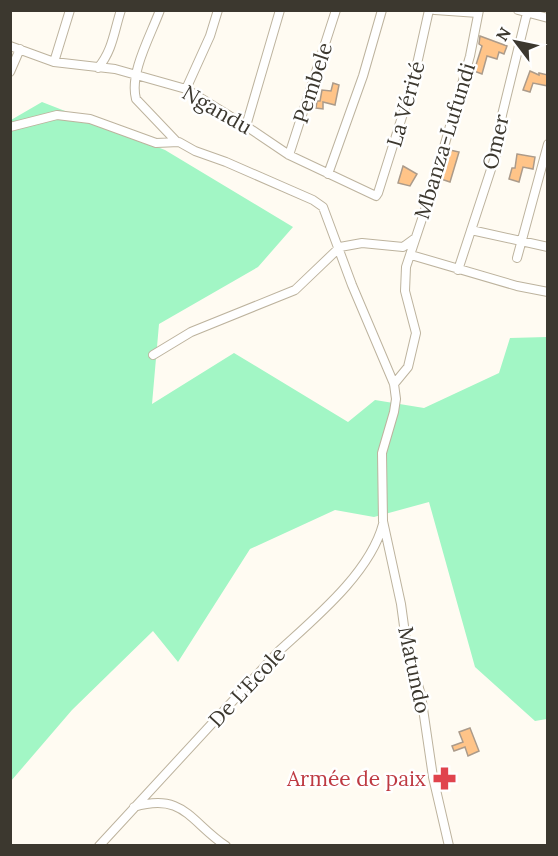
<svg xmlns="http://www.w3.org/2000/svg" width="558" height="856" viewBox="0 0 558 856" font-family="Lora,serif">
<rect width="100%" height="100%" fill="#fffbf2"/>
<path fill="#a2f6c5" d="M42,102L165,150L293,227L258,267L159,324L152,404L234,353L348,422L375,400L424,408L499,373L510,338L547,337V719L535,721L475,667L429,502L374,517L335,510L250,549L178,662L153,631L72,710L11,781V120Z"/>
<path fill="#ffc488" stroke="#ac9b8a" stroke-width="1.5" d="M480,36L507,46L504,54L499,52L497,59L487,56L482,74L474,71L482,46L479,44Z
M530,71L539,75V73L548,75V86L533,83L530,92L523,90Z
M333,83L339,85L335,105L323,102V109L316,108L317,101H320L322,90L331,91Z
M450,150L459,152L450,182L441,179Z
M517,154L535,157L533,169L523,167L519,182L509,179L512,168H515Z
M403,166L417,174L410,186L398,183Z
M470,728L479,751L468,756L465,747L454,751L452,746L463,742L459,732Z"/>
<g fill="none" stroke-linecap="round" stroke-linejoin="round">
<defs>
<path id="minor" d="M160,10C151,35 129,73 136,99L176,141
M435,10L478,13
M518,10L548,18
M10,46L54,62L115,69L186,89L246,126L289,155L376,196L378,193L413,82L429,10
M54,62L70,10
M98,68C113,50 114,31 121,10
M10,72L20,49
M186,89L210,36L218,10
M246,126L280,10
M10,127L57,115L90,119L156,143L179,142L195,151L226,162L313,200L323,207L352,285L394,384L396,399L394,412L382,453L383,521L401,604L407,648L421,695L433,777L449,846
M289,155L336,10
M328,174L363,76L382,10
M471,230L548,247
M411,255L517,286L548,292
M517,258L548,144
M458,270L499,145L502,115L527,13
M153,355L191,332L295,290L340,247L362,243L403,247L414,239
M394,384L408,367L416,333L405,291L406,267L432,189L470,56L479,10
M134,807C184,792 190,822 226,846
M99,846L279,651C315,618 370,573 383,524"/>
</defs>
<use href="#minor" stroke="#bdb39e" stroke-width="10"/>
<use href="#minor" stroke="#fff" stroke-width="8"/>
</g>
<defs>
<symbol id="pharmacy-bare" viewBox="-9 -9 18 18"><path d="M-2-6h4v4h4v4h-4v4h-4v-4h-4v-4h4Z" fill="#e0444e" stroke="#fff" stroke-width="2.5" paint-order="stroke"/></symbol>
</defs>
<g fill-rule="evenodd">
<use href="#pharmacy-bare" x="428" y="762" width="33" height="33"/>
</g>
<g text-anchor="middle" stroke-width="5" stroke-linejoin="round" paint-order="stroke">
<g font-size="21" fill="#3c382f" stroke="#fff">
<text transform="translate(313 83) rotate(-72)" y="7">Pembele</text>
<text transform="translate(406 104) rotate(-74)" y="7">La Vérité</text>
<text transform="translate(217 110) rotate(30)" y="7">Ngandu</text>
<text transform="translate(445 141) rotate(-73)" y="7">Mbanza-Lufundi</text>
<text transform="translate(496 142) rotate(-77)" y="7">Omer</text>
<text transform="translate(414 670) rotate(78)" y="7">Matundo</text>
<text transform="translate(247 687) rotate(-47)" y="7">De L'Ecole</text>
</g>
<g font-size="21" fill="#be3a42" stroke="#fff" text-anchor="end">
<text x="426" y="786">Armée de paix</text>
</g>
</g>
<rect width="558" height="856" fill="none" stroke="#3c382f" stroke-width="24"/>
<g transform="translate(516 42) rotate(302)" stroke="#ffffff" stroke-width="4.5" paint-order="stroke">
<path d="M0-4.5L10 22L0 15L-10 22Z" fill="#3c382f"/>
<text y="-9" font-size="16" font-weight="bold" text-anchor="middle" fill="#3c382f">N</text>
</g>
</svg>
